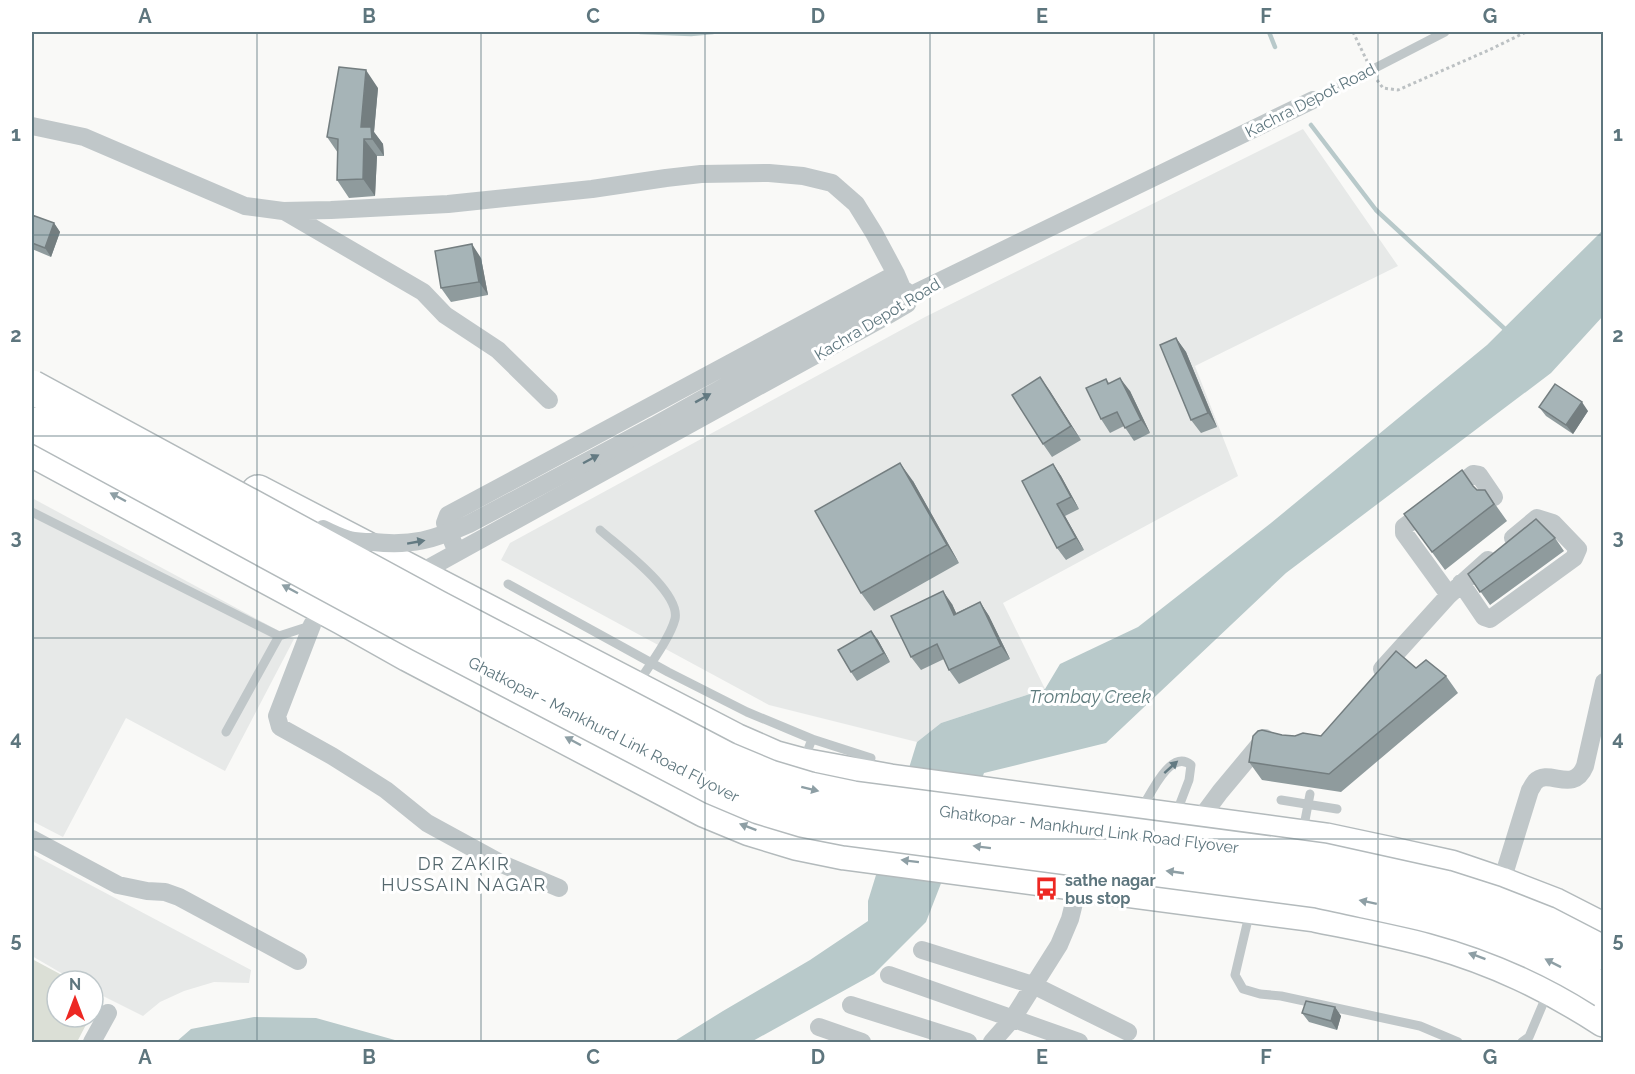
<svg xmlns="http://www.w3.org/2000/svg" width="1635" height="1074" viewBox="0 0 1635 1074" font-family="Raleway,sans-serif">
<rect width="100%" height="100%" fill="#f9f9f7"/>
<path fill="#e7e9e8" d="M1303,129L1398,266L1195,366L1238,476L1003,603L1045,689L941,723L917,742L769,705L501,560L510,543L925,317Z
M32,498L294,639L225,771L126,718L63,837L32,821Z
M32,854L251,970L249,983L214,982L184,991L160,1002L143,1016L93,991V981H75L32,956Z"/>
<path fill="#dbdfd6" d="M32,959L73,981H57V1017H90L77,1042H32Z"/>
<path fill="#b8c9ca" d="M1603,230V316L1551,373L1286,573L1106,743L984,773L926,922L874,974L751,1042H673L723,1011L810,960L868,921V901L917,742L941,723L1045,689L1060,664L1138,627L1271,523L1487,345Z
M254,1017L316,1018L402,1042H176L191,1029Z"/>
<g fill="none" stroke-linecap="round" stroke-linejoin="round">
<path stroke="#b8c9ca" stroke-width="4.5" d="M640,32L691,34L713,32
M1269,32L1275,47
M1311,125L1376,210L1507,331"/>
<defs>
<path id="highway" d="M32,450L343,618L409,655L704,810L750,829L796,843L845,853L1315,915C1354,923 1394,930 1432,941C1495,959 1548,984 1604,1020
M258,492L735,740L776,758L802,765L890,781L1326,840L1387,853L1451,867L1501,884L1555,905L1604,930"/>
</defs>
<use href="#highway" stroke="#b3babc" stroke-width="36"/>
<path stroke="#bcc1c3" stroke-width="3" stroke-dasharray="3 3" stroke-linecap="butt" d="M1353,32L1367,61
M1377,80L1383,88L1398,90L1489,50L1526,32"/>
<path stroke="#c0c7c9" stroke-width="9" d="M1313,100L1445,32
M32,512L279,636L313,625
M600,530C619,547 681,592 675,619C670,638 649,666 638,683
M508,584L668,672L747,712L812,739L804,760
M226,732L279,636
M812,739L871,758
M1281,800L1337,809
M1142,808C1151,793 1171,748 1191,765L1189,780L1176,814
M1303,831L1310,794
M1250,911L1235,975L1243,989L1260,994L1281,996L1420,1026L1458,1042
M1522,1042L1529,1037L1548,992"/>
<path stroke="#c0c7c9" stroke-width="18" d="M32,126L84,137L245,206L283,211L331,210L448,204L592,189L666,178L701,174L769,173L803,176L832,183L856,204L874,233L896,274L902,288L911,295
M284,211L423,292L445,315L498,350L549,400
M652,427L902,288
M1450,492L1473,474L1479,475L1494,497
M1428,509L1404,527V533L1449,595
M454,545L445,523L448,515L896,274
M415,579L418,574L888,315L907,304L911,295L1313,100
M1461,583L1484,617L1490,619L1574,558L1578,549L1553,523L1537,518L1513,538
M312,625L277,716L280,727L332,756L386,790L427,823L502,864L559,888
M1382,669L1449,595L1488,560
M1197,823L1220,792L1265,738
M32,839L118,885L147,891L165,892L179,897L298,961
M1501,884L1530,790C1531,789 1534,783 1535,782C1549,767 1573,795 1585,766L1604,682
M922,950L1033,985L1128,1032
M889,975L1079,1042
M851,1005L968,1042
M819,1027L862,1042
M92,1042L108,1013
M992,1042L1013,1018L1059,945L1070,919L1079,883"/>
<use href="#highway" stroke="#fff" stroke-width="33"/>
<defs>
<path id="highway-bridge" d="M32,387L437,607L727,759L770,777L810,789L853,798L1323,860L1445,887L1495,903L1546,923L1604,953
M32,424L421,635L714,788L759,807L802,820L848,829L1318,891C1357,900 1397,907 1435,917C1494,933 1552,958 1604,991"/>
</defs>
<use href="#highway-bridge" stroke="#b3babc" stroke-width="36" stroke-linecap="butt"/>
<path stroke="#c0c7c9" stroke-width="18" d="M323,529C331,533 340,537 349,540C357,542 365,542 373,542C412,546 433,540 469,524L652,427"/>
<use href="#highway-bridge" stroke="#fff" stroke-width="33"/>
</g>
<path fill="#8f9b9d" d="M378,88L374,132L383,144L384,156H377L375,196L349,198L337,180L338,153L327,137Z
M32,215L54,223L60,232L51,257L32,249Z
M481,258L488,295L451,302L441,288Z
M1176,338L1186,352L1217,427L1201,433L1191,420Z
M1040,377L1081,440L1052,457L1043,444Z
M1106,379L1109,383L1130,391L1150,433L1134,441L1124,426L1110,433L1101,419Z
M1539,407L1588,411L1573,434L1546,416Z
M1053,464L1061,476L1079,509L1065,516L1084,550L1066,560L1057,548Z
M913,481L959,563L874,611L861,593Z
M1473,486L1477,490H1485L1507,521L1445,570L1404,514Z
M1555,538L1564,551L1490,605L1468,574Z
M980,602L989,616L1010,659L959,684L949,670L944,659L921,670L911,657L952,604L956,613Z
M871,631L878,640L890,662L857,681L851,672Z
M1416,668L1446,676L1458,693L1341,792L1262,780L1249,762L1321,736Z
M1335,1007L1341,1016L1337,1030L1309,1022L1302,1013Z"/>
<path fill="#747e80" d="M366,70L378,88L374,132L383,144L384,156L372,139L361,127Z
M364,139L377,156L375,196L363,179Z
M54,223L60,232L51,257L45,248Z
M472,244L481,258L488,295L479,282Z
M1176,338L1186,352L1217,427L1208,413Z
M1040,377L1050,391L1081,440L1071,426Z
M1120,378L1130,391L1150,433L1141,420Z
M1582,402L1588,411L1573,434L1566,425Z
M900,463L913,481L959,563L947,545Z
M1053,464L1061,476L1079,509L1071,497Z
M1057,504L1065,516L1084,550L1076,538Z
M943,591L952,604L963,628L954,615Z
M980,602L989,616L1010,659L1001,646Z
M871,631L878,640L890,662L884,653Z
M1335,1007L1341,1016L1337,1030L1331,1021Z"/>
<path fill="#a6b4b7" stroke="#747e80" stroke-width="1.5" d="M339,67L366,70L361,127H371L372,139H364L363,179L337,180L338,139L327,137Z
M32,215L54,223L45,248L32,243Z
M472,244L479,282L441,288L435,251Z
M1176,338L1208,413L1191,420L1160,345Z
M1040,377L1071,426L1043,444L1012,395Z
M1120,378L1141,420L1125,428L1117,412L1101,419L1086,388L1106,379L1108,384Z
M1555,384L1582,402L1566,425L1539,407Z
M900,463L947,545L861,593L815,511Z
M1053,464L1071,497L1057,504L1076,538L1057,548L1022,481Z
M1462,470L1473,486L1477,490H1485L1494,504L1432,552L1404,514Z
M1536,519L1555,538L1480,592L1468,574Z
M943,591L954,615L980,602L1001,646L949,670L937,644L911,657L891,616Z
M871,631L884,653L851,672L838,650Z
M1396,651L1416,668L1426,660L1446,676L1329,774L1249,762L1253,736L1258,731L1262,730L1282,735L1295,736L1303,733L1321,736Z
M1306,1001L1335,1007L1331,1021L1302,1013Z"/>
<defs><path id="oneway-solid" d="M-6-.8H1V-3.2L6.5 0L1 3.2V.8H-6Z" transform="scale(1.5)"/></defs>
<g fill="#637a82">
<use href="#oneway-solid" transform="translate(703 398) rotate(-29)"/>
<use href="#oneway-solid" transform="translate(591 459) rotate(-28)"/>
<use href="#oneway-solid" transform="translate(416 542) rotate(-10)"/>
<use href="#oneway-solid" transform="translate(1171 767) rotate(-42)"/>
</g>
<g fill="#8e9fa5">
<use href="#oneway-solid" transform="translate(118 497) rotate(-152)"/>
<use href="#oneway-solid" transform="translate(290 589) rotate(-152)"/>
<use href="#oneway-solid" transform="translate(573 741) rotate(-152)"/>
<use href="#oneway-solid" transform="translate(810 789) rotate(14)"/>
<use href="#oneway-solid" transform="translate(748 827) rotate(-159)"/>
<use href="#oneway-solid" transform="translate(982 847) rotate(-173)"/>
<use href="#oneway-solid" transform="translate(910 861) rotate(-173)"/>
<use href="#oneway-solid" transform="translate(1175 872) rotate(-172)"/>
<use href="#oneway-solid" transform="translate(1368 902) rotate(-168)"/>
<use href="#oneway-solid" transform="translate(1477 956) rotate(-160)"/>
<use href="#oneway-solid" transform="translate(1553 963) rotate(-153)"/>
</g>
<path fill="none" stroke="#5e767e" stroke-width="1.5" stroke-opacity="0.55" d="M257,32V1042M481,32V1042M705,32V1042M930,32V1042M1154,32V1042M1378,32V1042M32,235H1604M32,436H1604M32,638H1604M32,839H1604"/>
<defs>
<symbol id="bus-bare" viewBox="-9 -9 18 18"><path d="M-5-6H5V4H4V6H2V4H-2V6H-4V4H-5ZM-3.5-4V0h7V-4ZM-3.5 1.2v1.5H-2V1.2ZM2 1.2v1.5H3.5V1.2Z" fill="#ed2823" stroke="#fff" stroke-width="2.5" paint-order="stroke"/></symbol>
</defs>
<g fill-rule="evenodd">
<use href="#bus-bare" x="1030" y="872" width="33" height="33"/>
</g>
<g text-anchor="middle" stroke-width="6" stroke-linejoin="round" paint-order="stroke">
<g font-size="16" fill="#5e767e" stroke="#fff">
<text transform="translate(1310 100) rotate(-27)" y="6">Kachra Depot Road</text>
<text transform="translate(877 319) rotate(-31)" y="6">Kachra Depot Road</text>
<text transform="translate(604 729) rotate(27)" y="6">Ghatkopar - Mankhurd Link Road Flyover</text>
<text transform="translate(1089 829) rotate(7)" y="6">Ghatkopar - Mankhurd Link Road Flyover</text>
</g>
<g font-size="16" font-weight="bold" fill="#5e767e" stroke="#fff" text-anchor="start">
<text x="1065" y="886">sathe nagar<tspan x="1065" dy="18">bus stop</tspan></text>
</g>
<g font-size="18" font-style="italic" fill="#5e7b7d" stroke="#fff">
<text x="1090" y="703">Trombay Creek</text>
</g>
<g font-size="18" letter-spacing="1.5" fill="#55686e" stroke="#fff">
<text x="464" y="870">DR ZAKIR<tspan x="464" dy="21">HUSSAIN NAGAR</tspan></text>
</g>
</g>
<rect width="1635" height="1074" fill="none" stroke="#ffffff" stroke-width="66"/>
<g transform="translate(75 999)"><circle r="28" fill="#ffffff" stroke="#bfc8cb" stroke-width="1.5"/>
<path d="M0-4.5L10 22L0 15L-10 22Z" fill="#ed2823"/>
<text y="-9" font-size="16" font-weight="bold" text-anchor="middle" fill="#5e767e">N</text>
</g>
<rect x="33" y="33" width="1569" height="1008" fill="none" stroke="#5e767e" stroke-width="2"/>
<g font-size="20" text-anchor="middle" font-weight="bold" fill="#5e767e">
<text x="145" y="23">A</text>
<text x="369" y="23">B</text>
<text x="593" y="23">C</text>
<text x="818" y="23">D</text>
<text x="1042" y="23">E</text>
<text x="1266" y="23">F</text>
<text x="1490" y="23">G</text>
<text x="16" y="141">1</text>
<text x="1618" y="141">1</text>
<text x="16" y="342">2</text>
<text x="1618" y="342">2</text>
<text x="16" y="544">3</text>
<text x="1618" y="544">3</text>
<text x="16" y="745">4</text>
<text x="1618" y="745">4</text>
<text x="16" y="947">5</text>
<text x="1618" y="947">5</text>
<text x="145" y="1064">A</text>
<text x="369" y="1064">B</text>
<text x="593" y="1064">C</text>
<text x="818" y="1064">D</text>
<text x="1042" y="1064">E</text>
<text x="1266" y="1064">F</text>
<text x="1490" y="1064">G</text>
</g>
</svg>
